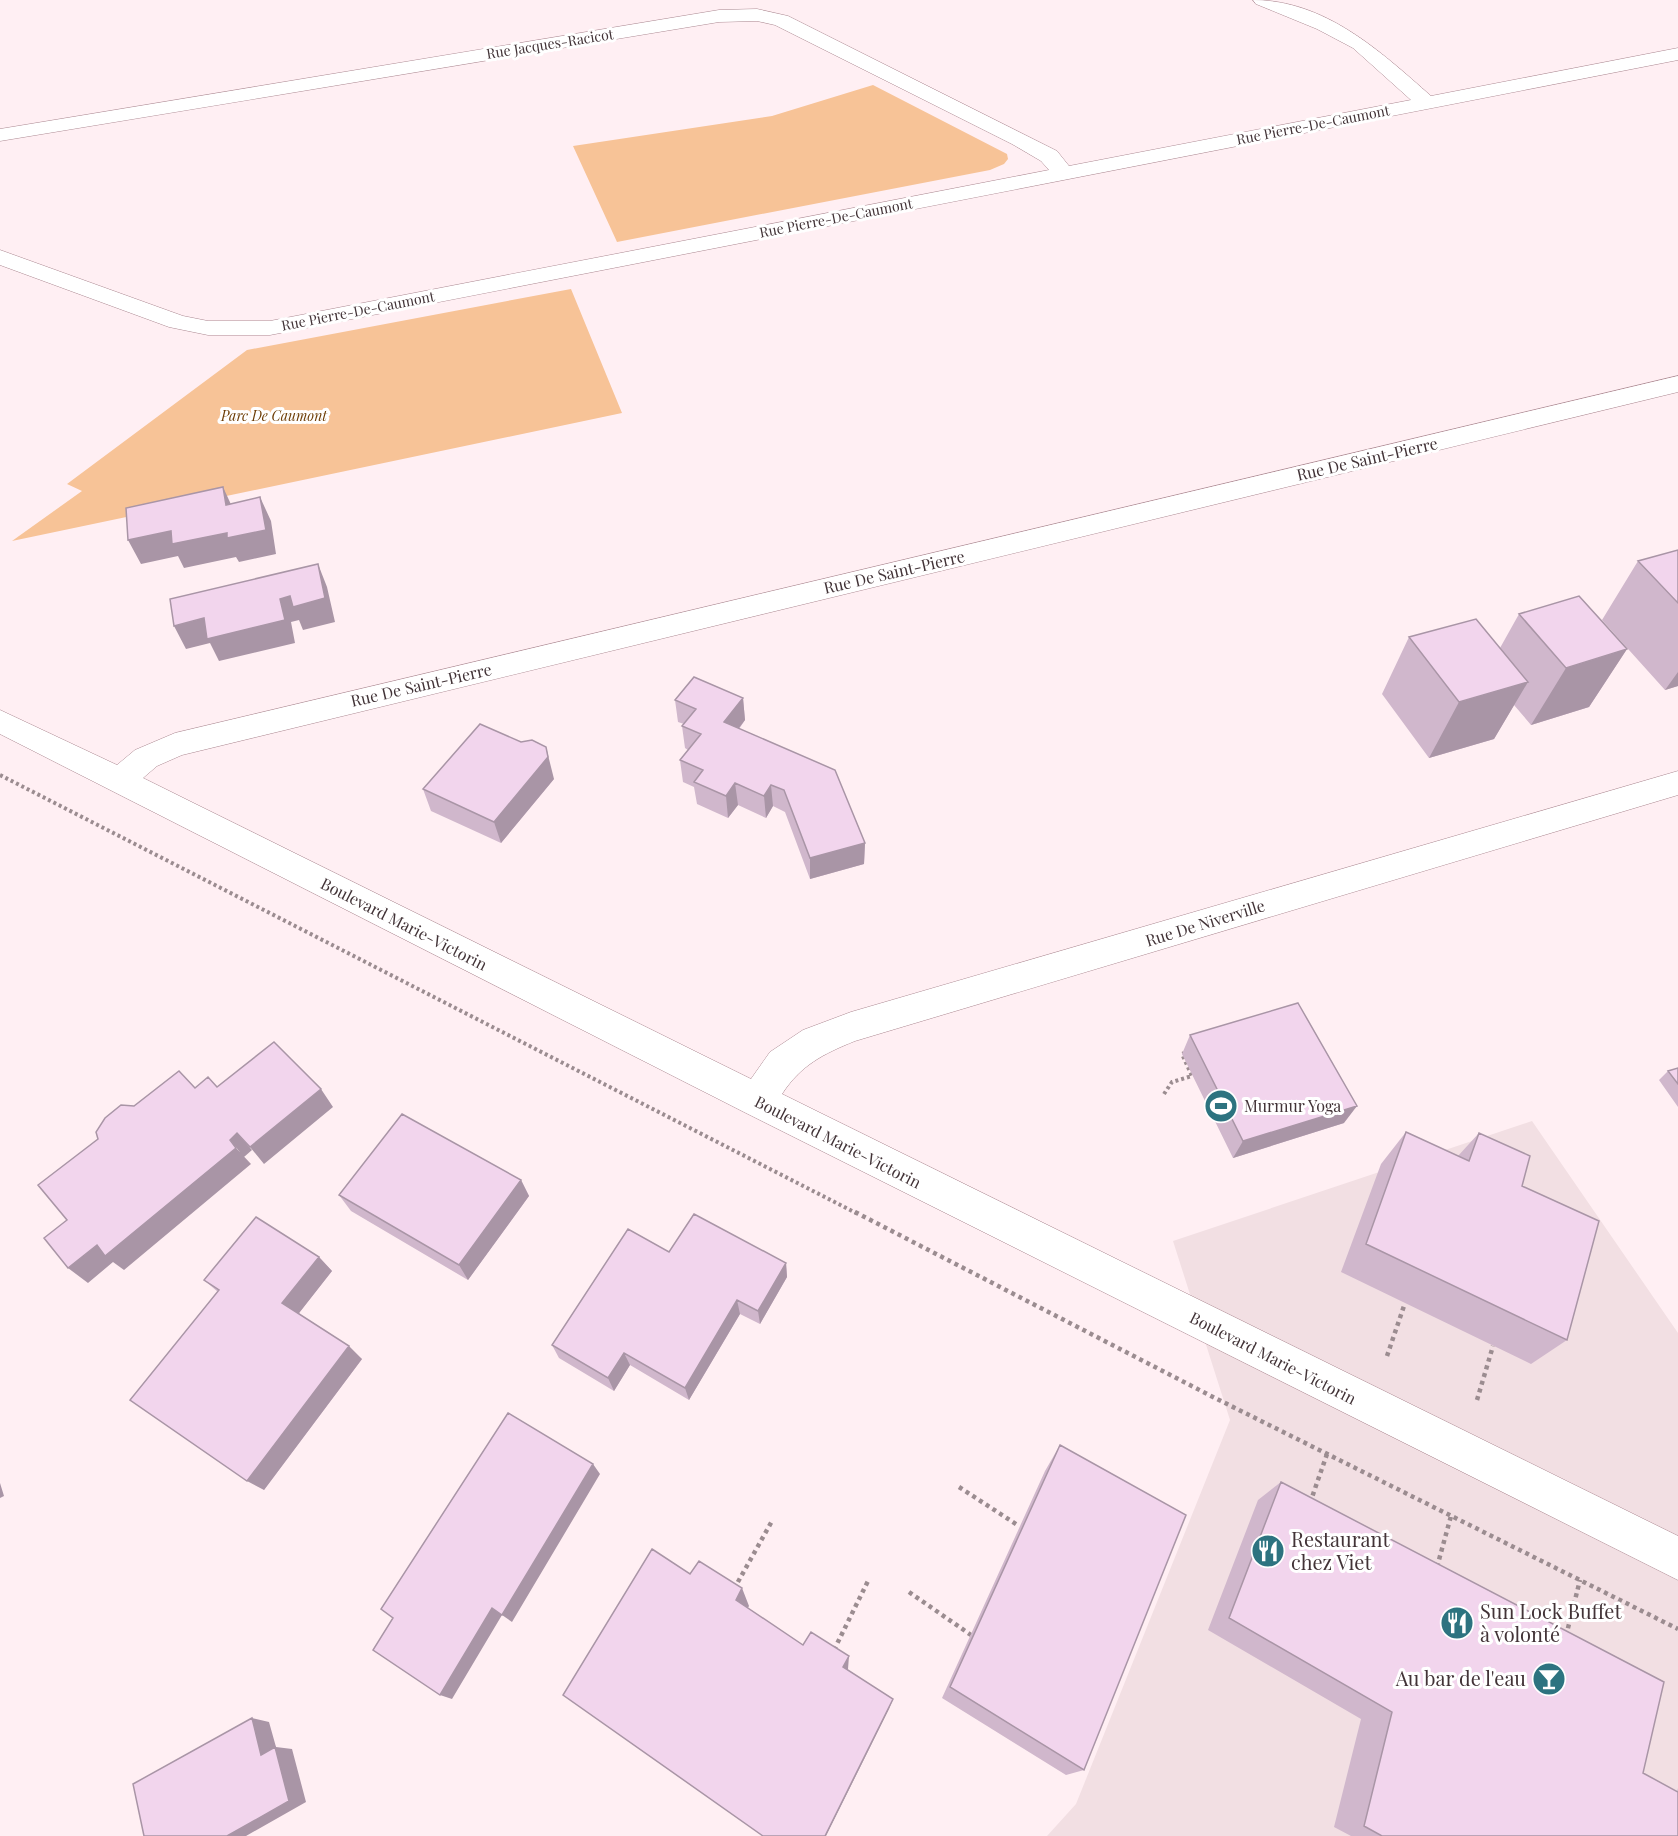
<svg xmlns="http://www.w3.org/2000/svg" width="1678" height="1836" viewBox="0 0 1678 1836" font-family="'Playfair Display',serif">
<rect width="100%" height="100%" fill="#ffeff3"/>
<path fill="#f2dfe3" d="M1532,1121L1678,1333V1836H1047L1076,1804L1230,1420L1173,1241Z"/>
<path fill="#f7c397" d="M873,85L1007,154L1008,159L1004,164L990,170L617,242L573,146L772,116Z
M571,289L622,413L12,541L82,491L67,484L247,350Z"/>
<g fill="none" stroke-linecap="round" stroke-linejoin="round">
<defs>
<path id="minor" d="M1253,0C1325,0 1380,51 1431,96L1678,48V60L270,335H208L169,327L0,265V250L183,316L208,321H270L1049,170L1041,161L1012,144L775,25L757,21L719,22L0,141V129L719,10L757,9L788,16L1057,151L1069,166L1411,100L1353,48L1317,29L1256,4Z
M1678,376V392L182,755L157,766L143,778L751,1079L770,1052L803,1030L851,1012L1678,771V795L855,1041C823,1054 801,1065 782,1094L1678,1536V1580L744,1112L0,734V710L117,765L135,750L175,733Z"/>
</defs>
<use href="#minor" stroke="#ab8891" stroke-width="1"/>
<path stroke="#9b8c90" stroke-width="4" stroke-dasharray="3 3" stroke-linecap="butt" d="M0,775L858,1214
M1164,1094L1172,1082L1192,1076L1182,1054L1184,1053"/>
<path stroke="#9b8c90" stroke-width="4.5" stroke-dasharray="4 4" stroke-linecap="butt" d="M855,1212L1213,1397L1678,1629
M1387,1356L1405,1303
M1477,1400L1493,1346
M959,1487L1019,1526
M1310,1503L1327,1454
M1437,1567L1451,1516
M734,1589L772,1521
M909,1592L971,1635
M1566,1636L1580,1580
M834,1650L868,1581"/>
<use href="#minor" fill="#fff" fill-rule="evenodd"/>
</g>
<path fill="#d0b7cc" d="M1678,550V686L1665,690L1602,620L1638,561Z
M1519,614L1627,649L1589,707L1531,725L1514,705L1494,739L1429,758L1382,694L1409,637L1500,648Z
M743,698L745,720L739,729L865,843L864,864L810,879L785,812L773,806L766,818L738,805L728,818L697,804L694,787L683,782L680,760L688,750L685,748L682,726L684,724L678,722L675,700Z
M554,779L501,843L431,811L423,789Z
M1190,1035L1344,1123L1233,1158L1182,1054Z
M1678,1068V1107L1659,1080L1668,1071Z
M1406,1132L1458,1156L1479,1133L1522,1186L1567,1340L1531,1364L1341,1272L1381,1164Z
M521,1180L529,1196L468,1280L351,1211L339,1195Z
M669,1252L786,1263L787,1277L760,1324L740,1314L689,1400L630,1365L614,1391L559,1358L552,1345Z
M319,1257L332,1271L298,1314L362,1359L264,1490L218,1292L204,1280Z
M1060,1445L1084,1770L1066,1775L942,1698L1045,1471Z
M1281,1482L1643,1773L1677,1792L1678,1788V1836H1351L1334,1827L1361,1719L1208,1630L1258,1500Z"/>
<path fill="#a995a6" d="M223,487L234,511L226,505Z
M260,497L271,521L276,554L239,562L236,557L184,568L178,556L141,564L128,540Z
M318,564L327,587L335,622L303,630L299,620L291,622L295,643L219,661L210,643L186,649L174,626L290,596Z
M1627,649L1589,707L1531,725L1566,668Z
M1678,672V686L1665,690Z
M1528,682L1494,739L1429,758L1459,702Z
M743,698L745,720L726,745L724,722Z
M546,747L554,779L501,843L494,822Z
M735,783L738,805L728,818L726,796Z
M771,785L773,806L766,818L764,796Z
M865,843L864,864L810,879V858Z
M321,1089L333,1107L264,1164L250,1147Z
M1357,1106L1344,1123L1233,1158L1243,1141Z
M237,1133L252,1150L244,1157L230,1140Z
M236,1148L251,1164L124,1270L113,1262L88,1283L68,1268L97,1245Z
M521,1180L529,1196L468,1280L459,1265Z
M319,1257L332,1271L296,1317L282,1303Z
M786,1263L787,1277L760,1324L758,1311Z
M737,1300L740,1314L689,1400L685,1388Z
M349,1346L362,1359L264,1490L247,1481Z
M624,1353L630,1365L614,1391L608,1378Z
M593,1464L600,1474L512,1622L502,1615Z
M0,1483L4,1496L0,1498Z
M742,1588L749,1606L743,1617L736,1600Z
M492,1608L502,1615L452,1699L440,1695Z
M849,1656L848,1669L843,1679V1667Z
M893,1699L889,1709L826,1836H825Z
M252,1718L269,1722L276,1747L292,1749L306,1802L246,1836H227L261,1755Z"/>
<path fill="#f2d5ed" stroke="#a995a6" stroke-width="1.5" d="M223,487L226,505L260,497L266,530L227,538V533L172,544L171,531L128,540L126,508Z
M1678,550V603L1638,561Z
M318,564L325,598L293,607L290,596L280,599L285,620L207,639L204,618L174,626L170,599Z
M1579,596L1627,649L1566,668L1519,614Z
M1476,619L1528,682L1459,702L1409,637Z
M694,677L743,698L724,722L835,770L865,843L810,858L784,790L771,785L764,796L735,783L726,796L694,782L703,770L680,760L701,734L682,726L696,709L675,700Z
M480,724L521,742L532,740L546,747L548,757L494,822L423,789Z
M1298,1003L1357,1106L1243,1141L1190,1035Z
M274,1042L321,1089L250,1147L237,1133L230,1140L236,1148L105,1256L97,1245L68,1268L44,1238L67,1220L38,1185L98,1139L96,1132L105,1118L121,1105L134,1106L179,1071L195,1088L208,1077L217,1087Z
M1678,1068V1084L1668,1071Z
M402,1114L521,1180L459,1265L339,1195Z
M1406,1132L1469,1161L1479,1133L1530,1156L1522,1186L1599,1221L1567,1340L1366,1244Z
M694,1214L786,1263L758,1311L737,1300L685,1388L624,1353L608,1378L552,1345L628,1229L669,1252Z
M256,1217L319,1257L282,1303L349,1346L247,1481L130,1400L219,1290L204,1280Z
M508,1413L593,1464L502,1615L492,1608L440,1695L373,1650L393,1618L381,1609Z
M1060,1445L1186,1515L1084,1770L950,1687Z
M1281,1482L1664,1682L1643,1773L1678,1792V1836H1382L1364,1826L1392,1712L1229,1618Z
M652,1549L690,1574L699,1561L742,1588L736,1600L803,1645L811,1632L849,1656L843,1667L893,1699L825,1836H763L563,1695Z
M252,1718L261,1755L275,1747L289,1801L227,1836H144L133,1784Z"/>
<defs>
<symbol id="stadium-disc" viewBox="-11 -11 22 22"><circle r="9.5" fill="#2d7380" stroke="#fff"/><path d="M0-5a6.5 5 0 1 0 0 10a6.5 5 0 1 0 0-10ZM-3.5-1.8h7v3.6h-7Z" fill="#fff"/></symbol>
<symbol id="restaurant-disc" viewBox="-11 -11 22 22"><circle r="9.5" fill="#2d7380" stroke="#fff"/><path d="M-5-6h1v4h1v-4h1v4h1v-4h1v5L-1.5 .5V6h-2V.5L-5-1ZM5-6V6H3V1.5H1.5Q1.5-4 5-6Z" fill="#fff"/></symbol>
<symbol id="bar-disc" viewBox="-11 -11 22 22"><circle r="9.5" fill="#2d7380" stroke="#fff"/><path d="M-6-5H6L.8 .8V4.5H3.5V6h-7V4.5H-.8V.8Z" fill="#fff"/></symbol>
</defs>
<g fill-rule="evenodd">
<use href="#stadium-disc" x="1202" y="1087" width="38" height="38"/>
<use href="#restaurant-disc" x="1249" y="1532" width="38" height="38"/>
<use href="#restaurant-disc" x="1438" y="1604" width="38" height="38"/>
<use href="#bar-disc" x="1530" y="1660" width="38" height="38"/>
</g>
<g text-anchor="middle" stroke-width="6" stroke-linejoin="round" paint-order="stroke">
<g font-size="14" fill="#423337" stroke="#fff">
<text transform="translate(550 44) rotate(-9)" y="5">Rue Jacques-Racicot</text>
<text transform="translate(1313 125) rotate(-11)" y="5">Rue Pierre-De-Caumont</text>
<text transform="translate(836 218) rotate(-11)" y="5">Rue Pierre-De-Caumont</text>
<text transform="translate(358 311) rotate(-11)" y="5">Rue Pierre-De-Caumont</text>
</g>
<g font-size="14" font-style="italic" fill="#6e3e07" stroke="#fff">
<text x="274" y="421">Parc De Caumont</text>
</g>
<g font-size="16" fill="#423337" stroke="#fff">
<text transform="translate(1367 459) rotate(-13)" y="6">Rue De Saint-Pierre</text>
<text transform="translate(894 572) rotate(-13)" y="6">Rue De Saint-Pierre</text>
<text transform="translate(421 685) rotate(-13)" y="6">Rue De Saint-Pierre</text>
<text transform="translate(1205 923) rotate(-17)" y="6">Rue De Niverville</text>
<text transform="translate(404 924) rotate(27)" y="6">Boulevard Marie-Victorin</text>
<text transform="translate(838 1142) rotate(27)" y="6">Boulevard Marie-Victorin</text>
<text transform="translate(1273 1358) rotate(27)" y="6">Boulevard Marie-Victorin</text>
</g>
<g font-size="16" fill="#423337" stroke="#fff" text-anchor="start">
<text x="1244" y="1112">Murmur Yoga</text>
</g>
<g font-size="20" fill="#423337" stroke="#fff" text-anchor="start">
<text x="1291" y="1547">Restaurant<tspan x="1291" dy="23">chez Viet</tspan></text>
<text x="1480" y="1619">Sun Lock Buffet<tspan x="1480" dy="23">à volonté</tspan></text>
<text x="1526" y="1686" text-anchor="end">Au bar de l'eau</text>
</g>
</g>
</svg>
